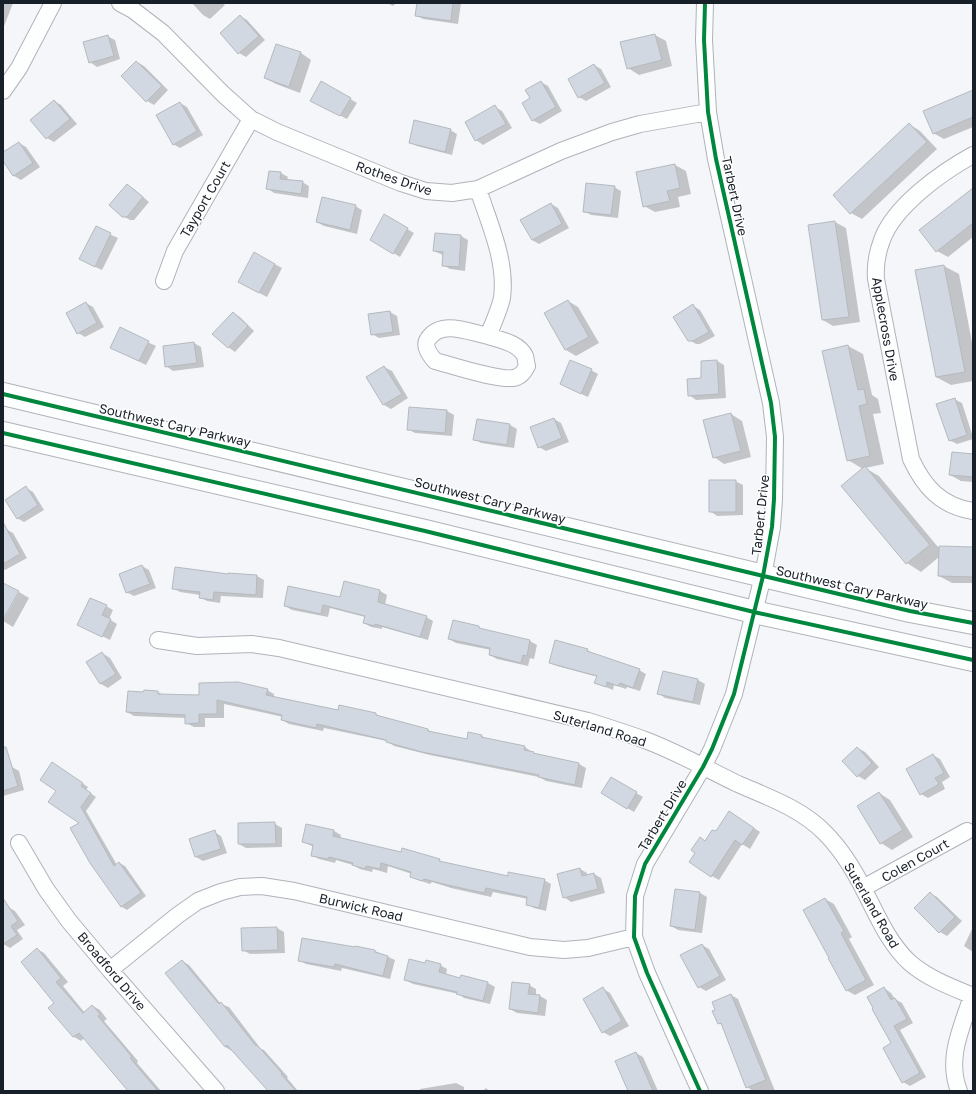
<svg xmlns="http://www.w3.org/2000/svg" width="976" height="1094" viewBox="0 0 976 1094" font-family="'Golos Text',sans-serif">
<rect width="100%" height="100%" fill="#f4f6f9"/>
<path fill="#0003" d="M3,3H13L3,29Z
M192,3H222L225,5L210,19L203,15Z
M387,3H396L393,6Z
M418,3H461L458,24L423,19L416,15Z
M240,16L247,20L265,40L246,57L239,53Z
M655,35L666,41L672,66L639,75L628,68Z
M107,36L115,40L120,59L97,67L90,62Z
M277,45L301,53L311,60L300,93L276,84L265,78Z
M137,62L144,66L168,90L154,105L147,101Z
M594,65L601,69L611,87L586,101L579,97Z
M322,82L357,103L347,119L319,105Z
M541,82L548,86L562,111L540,124L532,120L531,99Z
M973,91V127L944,139L933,133Z
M54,101L61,105L77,124L54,142L47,138L31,120Z
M180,103L187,107L203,135L180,148L173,144Z
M495,107L502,111L512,128L483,145L476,140Z
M909,124L920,131L937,149L862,219L851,213L834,195Z
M450,130L457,134L452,155L417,146L410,142Z
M19,143L26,147L40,167L21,180L14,176L3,160V154Z
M675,165L686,171L691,194L678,197L680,207L655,212L644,206Z
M270,172L281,173L288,177L287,180L302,182L309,186L308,198L274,193L267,188Z
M127,185L134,189L149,202L134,220H130L123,216Z
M614,187L621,191L618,218L591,215L584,211Z
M973,189V237L948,257L937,251Z
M551,204L558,208L569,228L539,244L532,240Z
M355,206L362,210L357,234L324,226L317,222Z
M385,216L414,233L400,257L371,240Z
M835,222L846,228L860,322L833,326L823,320L809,225Z
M96,228L118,238L102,270L87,263Z
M436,234L461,236L468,240L465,271L450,269L443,265V255L434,251Z
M254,253L282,268L267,297L246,286Z
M944,266L959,274L973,348V381L951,385L936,377L916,271Z
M568,301L578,307L599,343L576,356L566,350Z
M86,303L93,307L104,327L85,337L78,333Z
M693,306L700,310L715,336L700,344H696L689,340Z
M390,312L397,316L400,335L379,338L372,334Z
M233,313L240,317L254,331L235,352L228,347Z
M120,329L156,346L146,365L118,351Z
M194,343L201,347L204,367L173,371L166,366L164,346Z
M848,346L863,354L872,395L878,399L881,413L873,414L884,464L865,468L879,476L938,547L973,548V583H952L939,576V557L921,572L907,563L843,486L863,469L848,460Z
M717,361L724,365L726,398L696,400L689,395L702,379V362Z
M384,367L392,371L408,398L391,409L384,405L367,378Z
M591,370L598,374L588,397L568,388Z
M954,399L962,403L973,437V439L957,444L949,440Z
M447,411L454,415L452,436L415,433L408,429Z
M731,414L742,421L751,457L724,464L714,457Z
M554,419L561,423L569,442L546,451L539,447Z
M477,420L510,425L517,429L514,448L481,443L474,439Z
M973,455V482L961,481L950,475Z
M735,481L743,485V515L717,516L710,511Z
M26,488L33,492L44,510L24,522L17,518Z
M6,529L13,533L27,558L5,570L3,569V531Z
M142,566L149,570L156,588L134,596L126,592L120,574Z
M229,574L257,576L264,580L263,598L221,596L220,603L207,601L200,597V595L180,592L173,588L229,575Z
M345,583L380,591L387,595L385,605L426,617L433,621L428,640L382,627V629L371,627L364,623L365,617L330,608L328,617L292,610L285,606L341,598Z
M19,592L29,598L13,627L3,621Z
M106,606L113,610L109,619L117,624L110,640L86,628Z
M453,621L479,627L485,631L530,641L537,645L534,659L530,658L528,666L497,659L490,655L491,650L456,643L449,639Z
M587,650L594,654L639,670L646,674L640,691L627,687L626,689L614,685L613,690L596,683L598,677L557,666L550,662Z
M102,653L110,658L122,678L108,688L101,684L88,663Z
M663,672L698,680L705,684L700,705L665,698L658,693Z
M267,690L274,694V697L339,711L376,714L382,718L428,730L434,733L467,740L468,733L482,736L488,740L525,747L536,755L579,764L586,768L582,788L546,781L539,777L430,755L394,746L387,741L324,728L323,731L289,724L282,720L283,717L224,704V718H205V727H194L186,723V718L134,716L127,712L158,692L163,695L200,696Z
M858,748L865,752L879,767L865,780L858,776Z
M933,755L940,759L950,777L942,782L945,789L928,798L921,794Z
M12,767L19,771L24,790L3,796V770Z
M58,767L88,787L86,790L96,797L86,811L117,865L119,863L125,866L146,896L127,910L122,907L90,862L81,823L57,791Z
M611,778L643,797L634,812L602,793Z
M879,793L890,800L913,837L892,850L881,843Z
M736,816L760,832L750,849L742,844L719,880L712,876L706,842Z
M275,824L282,828V847L246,848L239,844Z
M306,825L334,831L341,835L340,838L401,854L403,849L439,860L445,864L508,877L544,880L551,884L546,911L534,908L527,904L528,899L493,892L491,897L451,888L432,882L430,884L418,880L411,876L412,874L388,866L387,873L373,869L372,872L360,869L353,865L336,860L335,863L319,859L312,855L314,847L303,842Z
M214,832L221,836L227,853L203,861L196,857Z
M580,869L587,873V875L594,874L601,878L605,893L571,902L564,897Z
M700,893L707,897L702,933L678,930L671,926Z
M930,893L937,897L962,921L947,936L940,932L915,908Z
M825,899L834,904L852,937L849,939L874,985L855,995L846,990Z
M8,907L15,911L25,925L17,930L23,939L10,948L3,944V910Z
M973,927V952L964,946Z
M277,928L284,932L285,953L250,954L243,950Z
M702,945L709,949L726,980L706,991L699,987Z
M37,949L44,953L68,982L63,986L85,1013L93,1006L100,1010L107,1019L104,1021L138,1061L137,1063L161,1091H129L84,1038L81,1041L74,1037L49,1008L55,1003Z
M375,951L395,960L390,979L342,968L341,971L306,964L299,960Z
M182,961L189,965L221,1004L229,1007L261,1049L264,1050L288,1077L287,1078L298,1091H271L232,1051L225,1047Z
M426,964L440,965L447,969L446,975L461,979L462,976L488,983L495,987L490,1004L464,998L459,994L413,984L405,980Z
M529,985L536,989V996H540L547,1000L545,1016L517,1013L510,1009Z
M884,988L891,993L895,999L902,1003L913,1023L900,1030L926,1077L910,1086L903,1082L892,1044Z
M603,989L610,993L629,1026L610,1036L603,1032Z
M731,995L738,999L775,1091H753L747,1087L723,1026L719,1023Z
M636,1053L643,1057L658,1091H631Z
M456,1083L464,1087V1091H420V1089Z
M485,1088L491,1091H484Z"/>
<path fill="#d1d8e1" stroke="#b5babf" d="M417,3H453L451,21L415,16Z
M240,15L259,36L238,54L220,33Z
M655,34L662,60L627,69L620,42Z
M108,35L114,56L89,63L83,42Z
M276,44L301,52L289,87L264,78Z
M136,61L162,86L146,102L121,76Z
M594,64L605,83L578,98L568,79Z
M321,81L351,98L340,116L310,101Z
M541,81L556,107L532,121L522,103L530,98L525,90Z
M973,90V117L933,134L923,111Z
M54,100L70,119L46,139L30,120Z
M180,102L197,131L173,145L156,115Z
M495,105L506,124L475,141L465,122Z
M414,120L451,129L445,152L409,143Z
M909,123L927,142L850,214L833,195Z
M19,142L33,163L13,176L3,161V152Z
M675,164L680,188L667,191L670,201L643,207L636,172Z
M269,171L281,172L280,179L303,181L301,194L266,189Z
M586,183L615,186L611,215L583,212Z
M127,184L143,197L127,217H122L109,205Z
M973,188V223L936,252L919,230Z
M322,197L356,205L350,230L316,222Z
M551,203L562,224L532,240L520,220Z
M384,214L408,228L393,254L370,240Z
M835,221L849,317L822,320L808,225Z
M96,226L111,233L95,267L79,259Z
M435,233L461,235L459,267L442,266L443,252L433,251Z
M254,252L275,264L259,293L238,282Z
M944,265L965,372L936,377L915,270Z
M568,300L589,337L565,350L544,313Z
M86,302L97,323L77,334L66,313Z
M693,304L709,332L693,341H688L673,317Z
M390,311L393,332L371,335L368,314Z
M233,312L248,326L228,348L212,334Z
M120,327L149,341L139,361L110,348Z
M194,342L197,363L165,367L163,346Z
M848,345L858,390L864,389L867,404L859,406L870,456L847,461L822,351Z
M570,360L592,369L581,394L560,384Z
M717,360L719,394L688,396L687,379L701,378V361Z
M384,366L402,394L383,405L366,377Z
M955,398L967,435L949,441L936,404Z
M409,407L447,410L445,433L407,430Z
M731,413L741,451L713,458L703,420Z
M554,418L562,438L538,448L530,427Z
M477,419L510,424L507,445L473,440Z
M952,452L973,454V477L949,475Z
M865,466L930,545L906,564L841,486Z
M709,480H736V512H709Z
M26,486L38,505L17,519L5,500Z
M3,522L20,554L3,564Z
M939,546L973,547V577L938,576Z
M142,565L150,584L126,593L119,574Z
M175,567L228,574V573L257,575L256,595L214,592L213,600L199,598L200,592L172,589Z
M344,581L380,590L378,602L427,616L420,637L375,624V626L363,623L365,616L323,605L321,614L284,606L288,586L340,597Z
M3,583L19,591L3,620Z
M90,598L107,605L102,615L111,619L102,637L77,625Z
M453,620L479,626V628L530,640L527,656L523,655L521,663L489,655L490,648L448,639Z
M555,640L588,649L587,651L640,669L633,688L620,683L618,686L607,682L606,687L594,683L597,676L549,663Z
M102,652L116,674L100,684L86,662Z
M663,671L698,679L693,702L657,694Z
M238,682L268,689L266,695L338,710L339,705L376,713V715L428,729V731L467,739L468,732L482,735L481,737L525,746L524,750L534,752L533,753L579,763L575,785L538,777L539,775L422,752L386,742V740L317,724L316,728L281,720L282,715L217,700V714H199V723L185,724V715L126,712L128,691L143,692L144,690L158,691V694L199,695V683Z
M3,747H6L18,786L3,791Z
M857,747L872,763L857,777L842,761Z
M933,754L944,773L935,778L939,784L920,795L906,769Z
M52,762L83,783L81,786L91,793L81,807L114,866L119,862L141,893L121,907L90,863L70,828L79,823L48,802L56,791L40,780Z
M611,777L637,792L627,809L601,793Z
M879,792L903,830L880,844L857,806Z
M729,811L754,828L742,845L735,840L711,877L689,862L695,853L691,850L700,837L705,841L712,830L716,831Z
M275,822L276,844H238V823Z
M306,824L334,830L333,836L401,852L402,848L440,859L439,861L508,876V872L545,879L539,908L526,905L527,897L486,888L484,893L443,884L424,879L422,881L410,877L411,872L381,863L380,869L366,866L365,869L352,865L353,863L329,857L328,859L311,856L313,845L302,842Z
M215,830L221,849L195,857L189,839Z
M580,868L582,876L594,873L598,889L563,898L557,874Z
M675,889L700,892L695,930L670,926Z
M930,892L955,917L939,933L914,908Z
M3,898L18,921L11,926L17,935L3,944Z
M825,898L844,931L841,933L866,980L846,991L828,958H829L803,910Z
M277,927L278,950L242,951L241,928Z
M302,938L355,947V946L375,950V952L388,956L383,976L335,964L334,967L298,961Z
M702,944L720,976L698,988L680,955Z
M37,948L61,978L56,982L83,1013L92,1005L100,1014L98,1016L132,1057L130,1058L158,1091H128L79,1033L73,1037L48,1008L54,1003L21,962Z
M409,959L425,963L426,960L441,964L439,972L460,978L461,975L488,982L483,1001L456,994L457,992L404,980Z
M182,960L219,1004L221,1002L256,1046L257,1045L282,1073L281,1074L296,1091H268L227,1045L225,1047L165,973Z
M512,982L530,984L528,994L540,995L538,1013L509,1009Z
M603,987L622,1021L602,1033L583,999Z
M884,987L891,1000L895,998L907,1019L894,1026L920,1073L902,1083L883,1048L891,1043L872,1009L873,1008L867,997Z
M731,994L766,1080L746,1088L721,1023L718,1024L712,1011L715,1010L712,1002Z
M636,1052L653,1091H628L615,1061Z"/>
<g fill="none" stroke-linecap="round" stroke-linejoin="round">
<defs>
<path id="minor" d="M120,3L133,10L163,33L223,94L251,119L277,132L401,183L426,191L452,193L478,189L561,151L612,132L640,124L708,112
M3,91L19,68L53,3
M973,155C942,172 894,206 882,240C877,253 875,266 876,279L911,459C924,487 941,506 973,511
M478,189C489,223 507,261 502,298C499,311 493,324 488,336C500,340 519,343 525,356C526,359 526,363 527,366C525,370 522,375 517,377C504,383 451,365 435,361C430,355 423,346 428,339C441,319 469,332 488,336
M164,281L175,251L251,119
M158,640L197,646L252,644L279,648L588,721C607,727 626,733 645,740C677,752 707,769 738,784C768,797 802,809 825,833C841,849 854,870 864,890C877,915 888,942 909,962C927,978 951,987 973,996
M19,843L46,889L69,921L110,970L216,1091
M863,888L967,831
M110,970L178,915L198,901L221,892L240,887L262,886L294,891L530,947L564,950L588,948L634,937
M700,1091L647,973L634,937L635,896L645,864L703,767L712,749L734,694L763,576L772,527L774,499L775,437L771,403L716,159L708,112L704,40L705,3
M959,1091C946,1058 962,1027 972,996"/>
<path id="primary" d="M3,394L910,611L973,623
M3,433L425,531L754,612L973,660"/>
</defs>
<use href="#minor" stroke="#afb3ba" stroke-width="18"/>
<use href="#primary" stroke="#afb3ba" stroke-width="24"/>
<use href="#minor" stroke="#fdfefe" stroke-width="16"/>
<use href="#primary" stroke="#fdfefe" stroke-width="22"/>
<defs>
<path id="cycleway" d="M3,394L910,611L973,623
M3,433L425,531L754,612L973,660
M700,1091L647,973L634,937L635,896L645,864L703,767L712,749L734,694L763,576L772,527L774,499L775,437L771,403L716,159L708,112L704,40L705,3"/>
</defs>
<use href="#cycleway" stroke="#fff" stroke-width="6"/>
<use href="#cycleway" stroke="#00873e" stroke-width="4"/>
</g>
<g text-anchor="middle" stroke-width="3" stroke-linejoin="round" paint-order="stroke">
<g font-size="13" fill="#171f28" stroke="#fff">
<text transform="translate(394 178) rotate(19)" y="5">Rothes Drive</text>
<text transform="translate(735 196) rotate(78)" y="5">Tarbert Drive</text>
<text transform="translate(205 199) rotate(-60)" y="5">Tayport Court</text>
<text transform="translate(886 329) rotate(80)" y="5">Applecross Drive</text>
<text transform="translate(175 425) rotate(13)" y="5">Southwest Cary Parkway</text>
<text transform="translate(490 500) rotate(14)" y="5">Southwest Cary Parkway</text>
<text transform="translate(760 515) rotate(-84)" y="5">Tarbert Drive</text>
<text transform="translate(852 587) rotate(13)" y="5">Southwest Cary Parkway</text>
<text transform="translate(600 728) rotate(17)" y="5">Suterland Road</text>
<text transform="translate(662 815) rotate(-59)" y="5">Tarbert Drive</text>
<text transform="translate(915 860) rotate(-29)" y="5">Colen Court</text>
<text transform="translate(872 905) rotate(60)" y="5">Suterland Road</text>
<text transform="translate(361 907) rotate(13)" y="5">Burwick Road</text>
<text transform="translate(112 971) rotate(50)" y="5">Broadford Drive</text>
</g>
</g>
<rect width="976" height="1094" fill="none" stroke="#171f28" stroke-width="8"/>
</svg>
